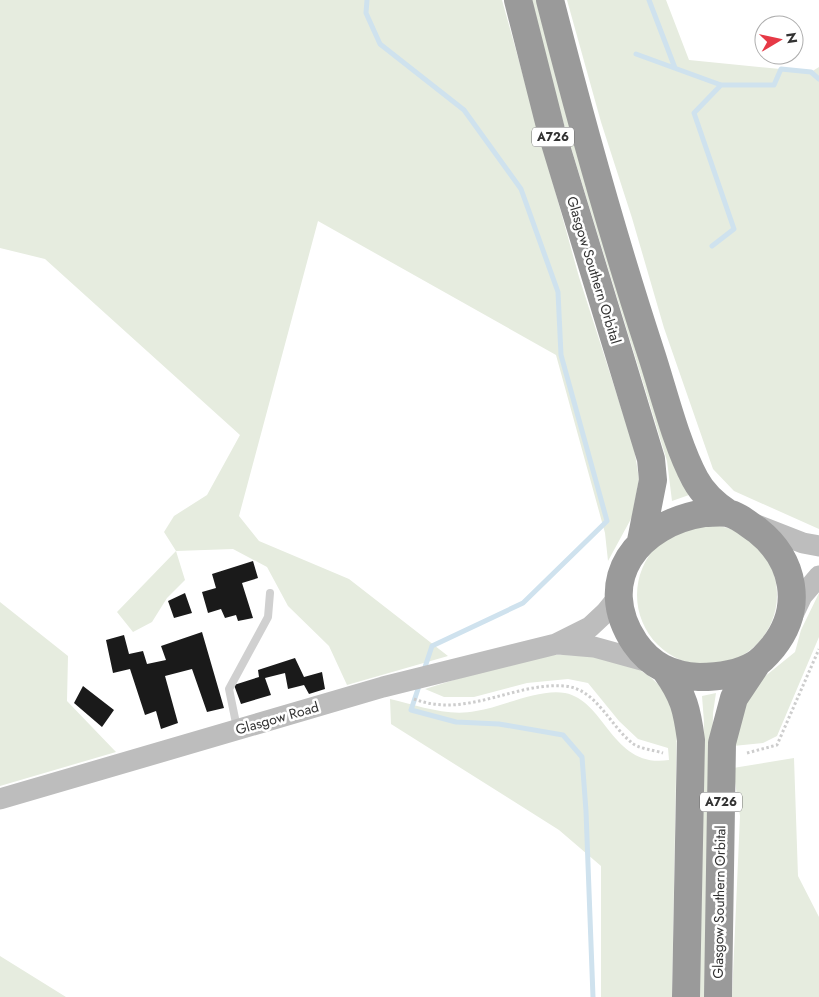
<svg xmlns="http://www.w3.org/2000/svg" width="819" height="997" viewBox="0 0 819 997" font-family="Jost,sans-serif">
<rect width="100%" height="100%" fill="#fff"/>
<path fill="#e6ecdf" d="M0,0H502L579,277L634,448L639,479L632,517L608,561L605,533L556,355L318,221L239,516L259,541L349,579L448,656L347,685L329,646L288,606L267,567L233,549L176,551L185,580L167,598L152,622L133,632L117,612L176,551L164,532L174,516L207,495L240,435L45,259L0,248Z
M531,0H539L677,473L689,495L672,501L667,461L540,46Z
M567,0H666L689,60L811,72L819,67V529L734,491L713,469L664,328L632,218L601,122Z
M637 595a70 70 0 1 1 140 0a70 70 0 1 1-140 0Z
M819,593V637L777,736L763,743L733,746L741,706L758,682L795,652L801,630Z
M0,602L68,656L67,701L116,752L0,786Z
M534,655C580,655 640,651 668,697C671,704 674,712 677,719L672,997H601V866L559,830L391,724L390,699C417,705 447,717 476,711C502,707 540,688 565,693C606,701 612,769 669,760L668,748L638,739L619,721L588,683L568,679L527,683L474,697H444L425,689Z
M716,693L713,713L707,997H697L704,722L702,696Z
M794,758L798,876L819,917V997H732L740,816L733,768Z
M0,956L66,997H0Z"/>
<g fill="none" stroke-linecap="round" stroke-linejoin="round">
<path stroke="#cfe2ee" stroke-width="5" d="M367,0L366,13L380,44L464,110L521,189L558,292L561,355L607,521L523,603L432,646L424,670
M649,0L675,68
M636,54L721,85H774L781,69L811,72L819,79
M712,246L734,229L694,113L721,85
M420,683L411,710L456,722L499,724L563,735L582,757L586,811L593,997"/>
</g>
<path fill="#1a1a1a" d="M253,561L258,578L242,583L253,618L238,621L236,615L225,618L221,609L208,613L202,592L216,588L212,574Z
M185,593L192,613L174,618L168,601Z
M202,632L224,708L207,712L192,669L165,676L178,723L161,729L156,711L145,715L130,669L113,673L106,640L124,635L129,654L143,651L147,664L166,660L161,646Z
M295,658L304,677L322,672L325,689L309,694L304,685L288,689L285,673L265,678L271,695L241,704L234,685L259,677L258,670Z
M83,686L114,710L102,727L74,703Z"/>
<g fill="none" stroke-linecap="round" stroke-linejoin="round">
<path stroke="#cdcdcd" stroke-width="3" stroke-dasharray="2.5 2.5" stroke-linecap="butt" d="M414,699C466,719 514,682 565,686C596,689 609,724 631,742C638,749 654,750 663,753
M747,753L777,745L819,649"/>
<path stroke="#d0d0d0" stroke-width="8" d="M237,728L229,689L268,617L270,593"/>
<path stroke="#bdbdbd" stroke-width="21" d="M754,524L803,543L819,546
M792,617L802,596L819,576
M558,644L594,647L652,663
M0,799L383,687L556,644L590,627L605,613L618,597"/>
<path stroke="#9a9a9a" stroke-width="28" d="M518,0L551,130L651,459L653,480L641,541
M550,0C580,118 612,234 650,350C663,389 676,444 695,479C703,494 714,504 728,513
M705,513C712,513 720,512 727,513C738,515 748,524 757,530C795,560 804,608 773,647C768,653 761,661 754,665C739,674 717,677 699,677C671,675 651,666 635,643C593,580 638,523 705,513Z
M666,671C684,696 687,710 691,740L686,997
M718,997L722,743L734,698L756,665"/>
</g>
<g text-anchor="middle" stroke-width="5" stroke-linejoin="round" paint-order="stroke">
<g fill="#fff" stroke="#707070" stroke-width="1">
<rect x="532" y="127.5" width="42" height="19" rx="4"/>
<rect x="700" y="792.5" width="42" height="19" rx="4"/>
</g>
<g font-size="12" font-weight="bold" fill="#333">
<text x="553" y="141">A726</text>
<text x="721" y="806">A726</text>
</g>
<g font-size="14" fill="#333" stroke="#fff">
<text transform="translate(594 270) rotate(73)" y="5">Glasgow Southern Orbital</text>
<text transform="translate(277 718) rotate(-16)" y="5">Glasgow Road</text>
<text transform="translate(719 902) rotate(-89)" y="5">Glasgow Southern Orbital</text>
</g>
</g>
<g transform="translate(779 40) rotate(81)"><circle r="24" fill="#ffffff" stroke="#adadad"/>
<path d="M0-4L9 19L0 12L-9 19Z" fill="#e63946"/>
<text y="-8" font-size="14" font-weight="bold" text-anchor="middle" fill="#333333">N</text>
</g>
</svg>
